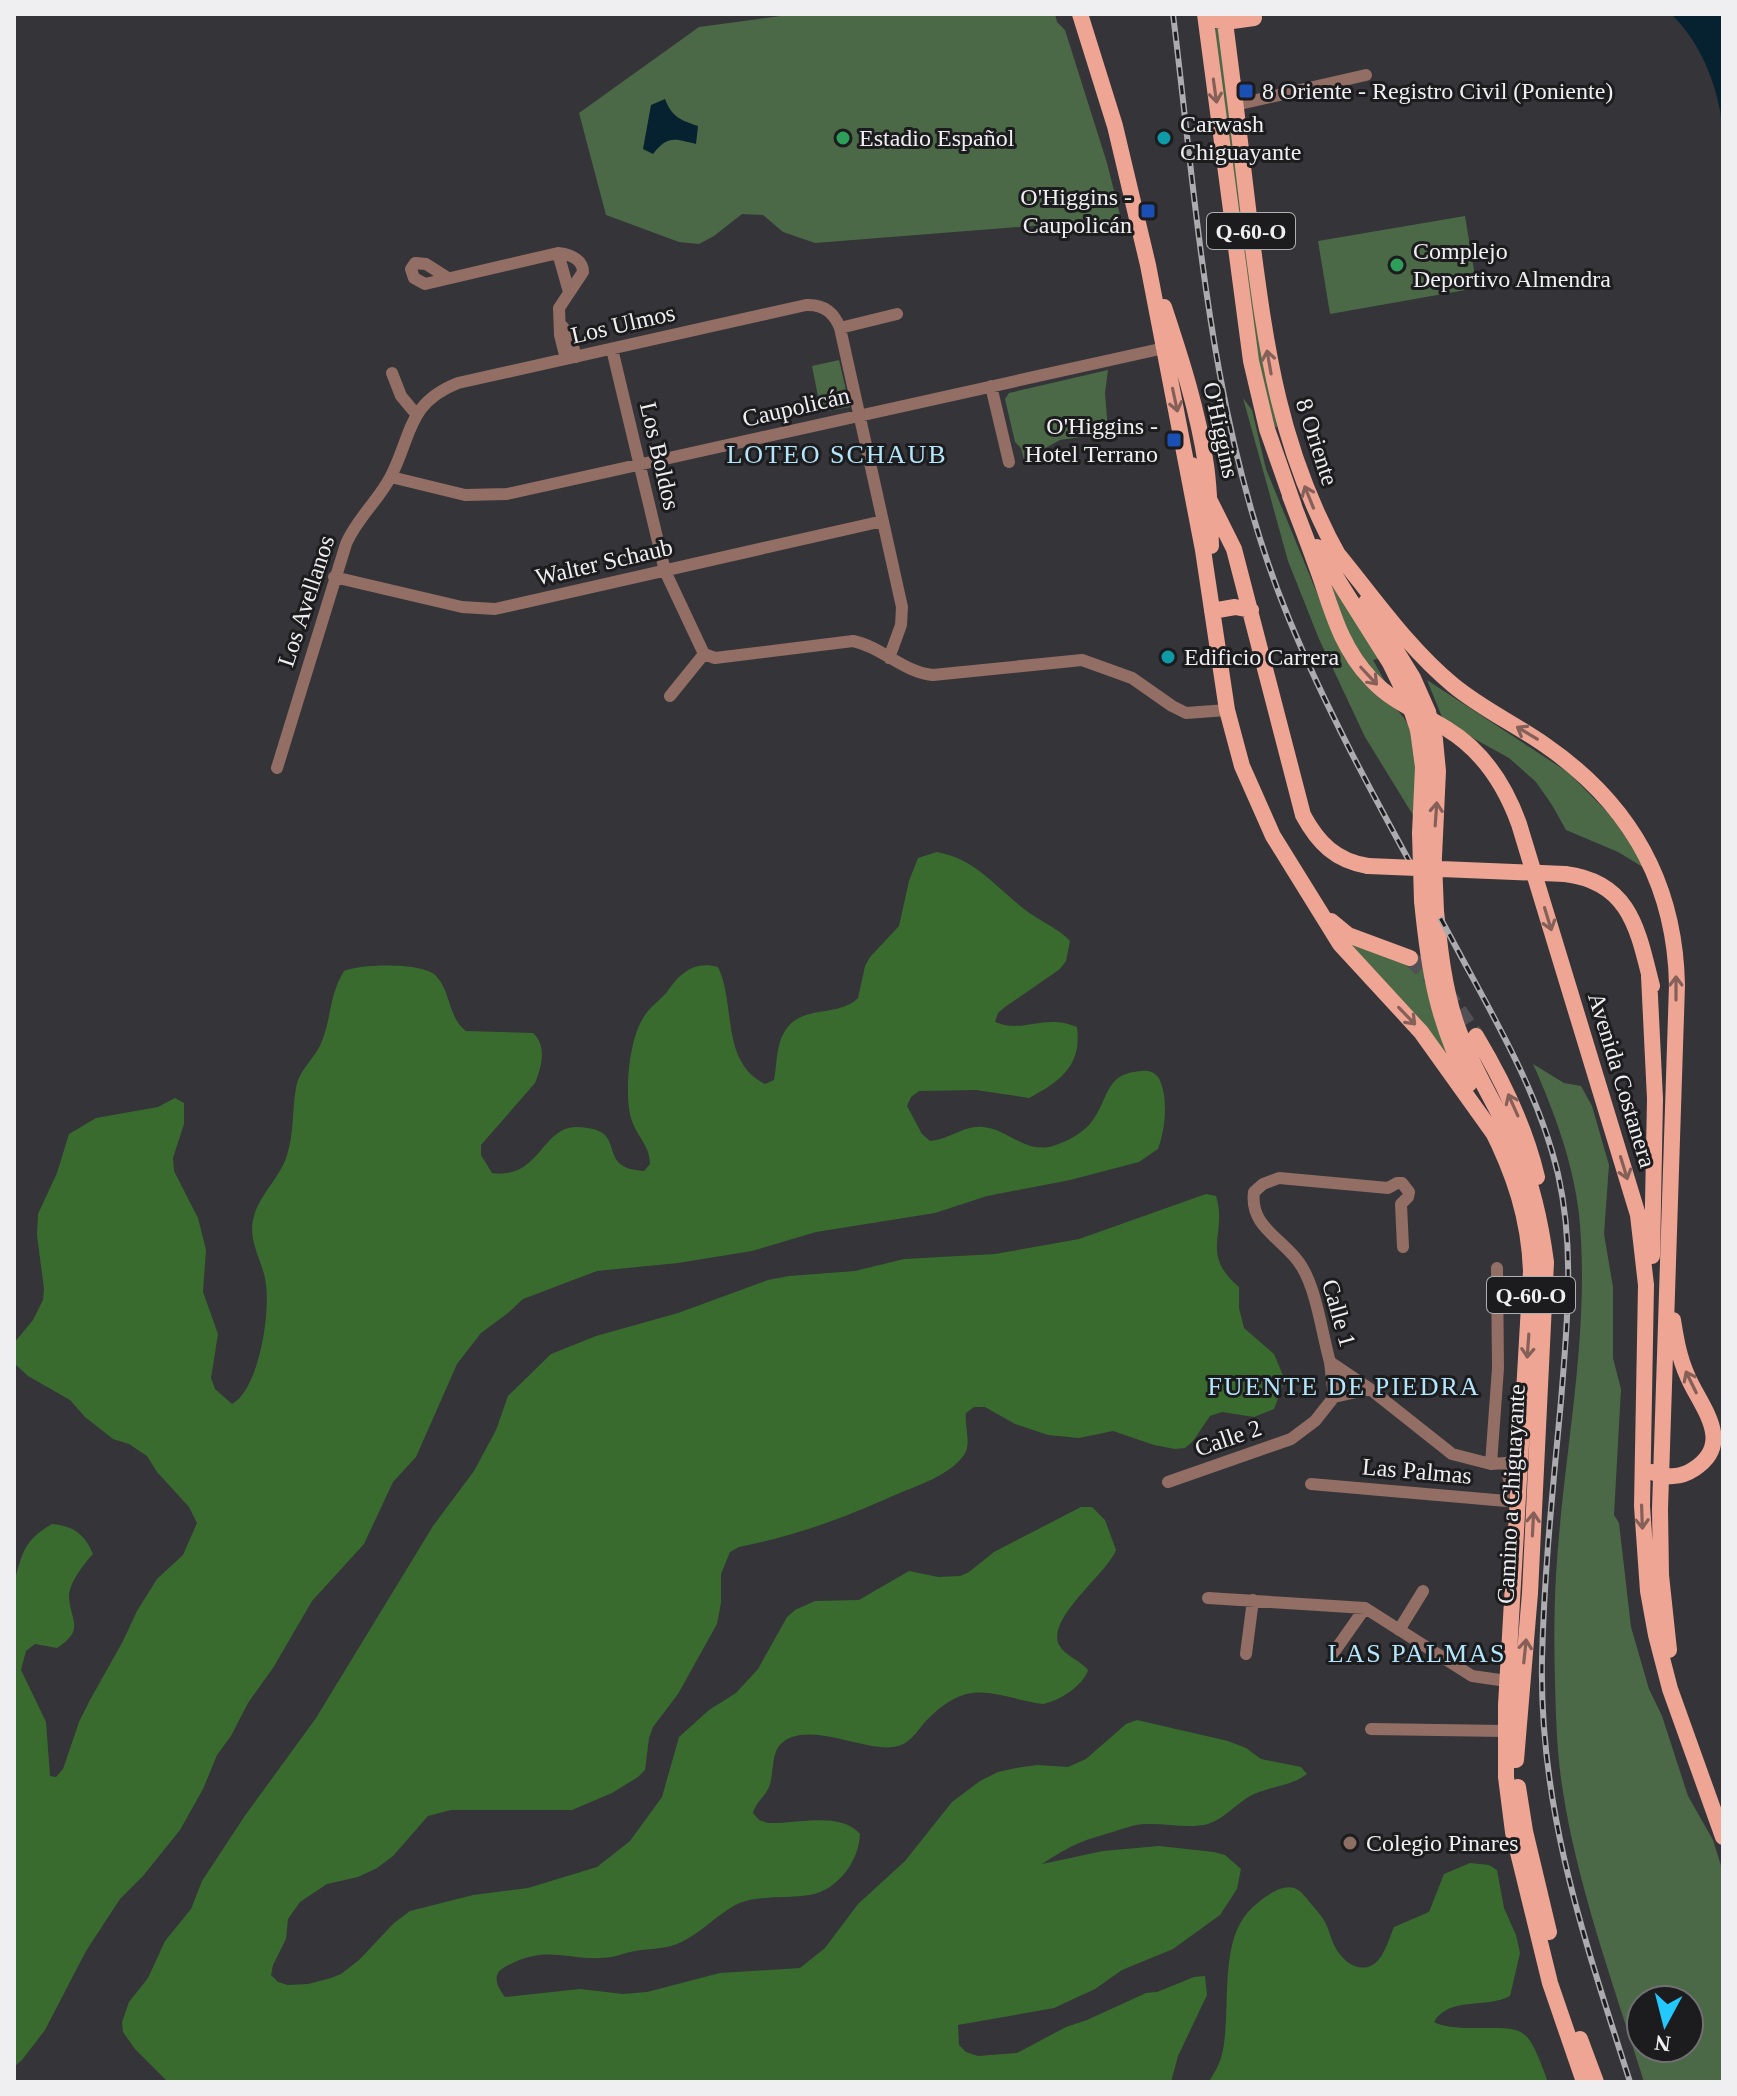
<svg xmlns="http://www.w3.org/2000/svg" width="1737" height="2096" viewBox="0 0 1737 2096" font-family="Georgia,serif">
<rect width="100%" height="100%" fill="#343439"/>
<path fill="#4b6946" fill-rule="evenodd" d="M796,14H1055L1057,22L1065,30L1107,163L1121,219L815,243L783,232L763,215L742,214L714,236L699,244L679,242L606,215L579,113L699,27Z
M1219,28L1259,334L1277,427L1271,428L1252,330L1214,29Z
M1465,216L1477,288L1330,314L1318,241Z
M839,360L850,407L821,412L812,366Z
M1108,370L1105,393L1108,431L1101,434L1060,440L1024,460L1021,448L1015,442L1005,399L1009,393Z
M1243,398L1252,410L1266,469L1342,654C1360,681 1379,691 1399,712C1424,738 1417,784 1413,815L1365,737L1319,639L1288,561Z
M1328,580L1381,658L1373,660L1387,685L1367,665L1348,638Z
M1427,680L1569,773L1615,820L1646,869L1618,852L1566,830L1552,805L1536,782L1509,758L1444,722Z
M1343,935L1426,970L1450,1060L1374,975Z
M1533,1064L1564,1083L1581,1086L1592,1106L1609,1165L1604,1234L1613,1287V1358L1621,1389L1614,1515L1619,1523L1631,1627L1649,1689L1662,1716L1688,1796L1713,1840L1723,1872V2082H1644C1615,1989 1578,1888 1563,1792C1557,1756 1556,1719 1555,1683C1554,1647 1554,1611 1556,1575C1563,1455 1591,1334 1579,1214C1573,1162 1554,1111 1533,1064ZM1641,2000H1689V2048H1641Z"/>
<path fill="#396b2e" d="M937,852C975,859 995,886 1024,909C1039,921 1057,927 1070,941L1066,961L1060,969L1005,1007L998,1013L995,1022C1023,1034 1044,1013 1077,1027C1082,1065 1061,1081 1029,1098L976,1090L919,1091L911,1097L907,1106L922,1134L930,1141C949,1140 964,1125 983,1127C1008,1129 1025,1154 1053,1146C1066,1142 1081,1134 1090,1124C1110,1100 1103,1073 1142,1071C1151,1070 1158,1074 1161,1083C1168,1102 1165,1130 1158,1149L1139,1162L1070,1180L987,1196L935,1213L816,1232L752,1251L678,1263L597,1271L523,1299L508,1313L481,1333L457,1364L416,1457L393,1482L364,1544L312,1601L273,1668L248,1703L231,1736L217,1755L203,1789L180,1830L143,1876L120,1899L86,1951L45,2030L22,2060L14,2067V1583C22,1553 24,1540 52,1524C73,1526 85,1534 93,1554C84,1564 68,1584 69,1598C71,1621 85,1630 57,1648L35,1644L26,1651L21,1670L46,1722L50,1776L56,1777L63,1769L79,1722L90,1700L123,1641L137,1611L157,1579L183,1555L197,1523L189,1507L157,1472L147,1456L129,1444L113,1439L85,1417L70,1400L28,1376L14,1363V1343L33,1320L43,1300L44,1289L37,1235L38,1214L57,1173L69,1134L96,1118L158,1107L175,1098L184,1103V1124L173,1158L174,1171L198,1218L206,1250L203,1292L218,1334L211,1378L215,1389L232,1404C259,1389 270,1315 266,1285C264,1263 248,1243 253,1220C258,1195 280,1179 287,1155C294,1134 292,1110 296,1088C299,1069 316,1058 322,1041C332,1015 329,996 344,971C361,964 423,962 436,976C451,991 448,1018 466,1031L533,1033C547,1046 542,1066 535,1083L481,1145V1155L492,1173C539,1180 542,1127 576,1127C624,1128 602,1155 625,1167C630,1170 638,1170 644,1171L650,1164C650,1145 636,1136 631,1118C624,1093 629,1037 645,1015C651,1006 660,1000 667,992C679,974 694,960 718,967C736,1003 720,1062 765,1084L774,1080C777,1065 776,1044 785,1031C801,1004 838,1018 858,998L865,966L870,957L899,926L909,881L918,858Z
M1206,1194L1216,1196C1228,1234 1199,1253 1239,1287V1308L1244,1328L1274,1354L1285,1380L1274,1409L1254,1417L1222,1412L1210,1416L1193,1441L1185,1448L1175,1449L1154,1445L1113,1431L1079,1438L1048,1435L1015,1424L985,1407H974L966,1413C964,1426 972,1444 964,1455C949,1476 918,1485 895,1495C841,1519 798,1535 739,1547L730,1552L721,1574V1603L717,1624L678,1694L653,1727L649,1738L645,1770L638,1777L612,1793L572,1810H451L428,1816L393,1856L377,1868L358,1877L327,1884L300,1902L288,1919L286,1939L273,1965L271,1975L278,1982L288,1985L308,1984L331,1978L341,1974L359,1960L394,1923L410,1911L473,1895L528,1888L597,1867L630,1841L662,1797L679,1737L709,1710L736,1693L758,1669L787,1617L795,1610L815,1601L859,1600L909,1571L938,1577L960,1576L969,1572L994,1552L1081,1507H1092L1105,1520L1116,1550C1107,1574 1046,1618 1059,1645C1065,1656 1080,1660 1088,1670C1083,1686 1059,1701 1043,1704C991,1696 971,1677 929,1718C919,1727 913,1742 898,1746C869,1755 804,1716 779,1746C771,1757 774,1775 769,1787C764,1798 756,1802 753,1813L759,1820L768,1823C795,1824 841,1811 860,1834C859,1861 838,1890 810,1895C790,1898 769,1896 749,1900C722,1906 700,1938 671,1946C660,1949 647,1949 635,1951C627,1952 619,1956 611,1957C570,1963 548,1942 505,1967C491,1974 497,1987 505,1997L580,1989L623,1994L647,1992L720,1973L800,1968L825,1948L858,1904L905,1861L952,1802L980,1781L998,1772L1016,1768L1037,1765L1068,1767L1086,1759L1126,1724L1137,1720L1228,1741L1246,1748L1261,1759L1301,1767L1307,1774C1291,1786 1272,1786 1254,1794C1237,1802 1226,1818 1208,1824C1188,1829 1166,1823 1146,1824C1133,1824 1121,1830 1109,1833C1078,1842 1070,1846 1042,1864L1103,1851L1159,1846L1214,1852L1225,1855L1241,1869L1237,1889L1220,1915L1173,1949L1122,1970L1095,1989L1054,2008L958,2025L959,2045L966,2052L978,2056L1017,2053L1066,2027L1087,2020L1146,1993L1157,1992L1194,1977L1205,1976L1207,1995L1178,2056L1171,2082H168L135,2049L123,2032L122,2022L129,2002L148,1978L165,1941L191,1909L202,1881L244,1817L316,1718L433,1526L474,1471L496,1430L508,1396L551,1354L596,1336L678,1313L768,1280L789,1276L855,1271L904,1259L995,1254L1079,1239Z
M1470,1863L1489,1865L1497,1870L1504,1908L1516,1935L1520,1953L1510,1996C1486,2009 1449,1996 1434,2022C1444,2027 1453,2027 1465,2028C1526,2029 1525,2020 1548,2082H1209C1214,2073 1220,2064 1222,2054C1232,2013 1218,1946 1248,1912C1257,1902 1280,1883 1294,1888C1302,1891 1307,1899 1312,1905C1317,1911 1323,1917 1326,1924C1330,1932 1331,1940 1335,1947C1345,1966 1368,1978 1382,1955C1387,1947 1390,1936 1394,1927L1429,1912L1444,1874Z"/>
<path fill="#062130" d="M1671,14H1723V148C1721,136 1722,122 1720,110C1713,74 1697,39 1671,14Z
M665,99C672,117 680,120 698,126L696,144C674,139 668,135 653,154L643,149L651,105Z"/>
<g fill="none" stroke-linecap="round" stroke-linejoin="round">
<path stroke="#505055" stroke-width="16" stroke-dasharray="16 8" stroke-linecap="butt" d="M1410,958L1444,989L1476,1036"/>
<path stroke="#926e65" stroke-width="12" d="M1235,105L1366,75
M558,253L569,292
M448,278L426,264L415,263L411,269L414,278L425,284L558,253C569,254 583,259 583,272L559,308L560,335L566,359
M562,326L570,336L576,357
M840,328L897,314
M612,349L665,571L704,654
M392,373L401,396L416,414
M991,386L1009,462
M391,477L465,495L507,494L1169,347
M334,577L462,607L495,609L883,521
M704,654L715,658L853,641C882,647 903,672 933,675L1082,660L1132,678L1172,706L1186,713L1227,710
M670,696L704,654
M277,768L346,544C357,518 379,500 391,476C412,435 407,403 458,383L806,305C823,304 834,312 840,328L902,607L901,625L889,658
M1403,1247L1401,1204L1408,1197L1409,1192L1402,1183H1397L1388,1188L1279,1178L1263,1184L1254,1192C1249,1229 1287,1240 1302,1267C1317,1292 1322,1334 1330,1362L1370,1389L1452,1454L1491,1464L1521,1462
M1330,1362L1334,1397
M1515,1462L1508,1476L1516,1499
M1491,1464L1498,1368L1497,1268
M1168,1482L1291,1439L1315,1421L1334,1397L1370,1389
M1311,1484L1518,1502
M1208,1598L1365,1608L1472,1676L1507,1681
M1399,1630L1423,1591
M1334,1652L1365,1608
M1246,1654L1253,1600
M1371,1729L1505,1731"/>
<path stroke="#eea594" stroke-width="16" d="M1080,14L1115,126L1148,265L1203,550L1227,710L1242,766L1273,836L1340,944L1421,1032L1494,1134
M1205,14L1251,361L1267,429L1294,506
M1224,14C1233,84 1242,155 1250,225C1266,349 1279,451 1342,562
M1216,20L1225,22L1254,18L1253,14
M1164,307C1181,358 1198,411 1206,465C1210,492 1210,519 1211,546
M1192,465L1234,549L1303,815C1318,843 1336,861 1368,866
M1290,496C1301,525 1312,553 1322,582C1334,618 1344,651 1371,679C1393,703 1420,712 1447,729C1483,751 1505,785 1519,824L1638,1215L1646,1285L1642,1506L1648,1591L1656,1635L1670,1689L1723,1837
M1317,547L1390,663L1408,700
M1337,553C1374,598 1408,648 1453,685C1482,709 1515,724 1545,745C1629,803 1675,883 1677,985L1660,1509L1661,1575L1669,1650
M1366,602L1413,678L1428,712
M1212,611L1235,607L1251,610
M1418,730L1423,767L1420,833
M1434,857L1438,771L1435,740
M1565,874C1631,882 1638,931 1652,986
M1422,901C1429,972 1437,1020 1469,1084
M1436,911C1440,950 1444,989 1457,1026C1473,1071 1500,1111 1519,1154C1534,1189 1541,1225 1546,1262L1530,1593L1516,1760
M1331,921L1348,935L1410,958
M1649,976L1655,1099L1652,1256
M1476,1036C1503,1081 1525,1126 1537,1177
M1490,1126C1514,1173 1529,1218 1531,1271L1506,1705V1777L1513,1832L1550,1983L1584,2082
M1652,1472C1665,1478 1681,1478 1694,1469C1736,1442 1699,1405 1687,1375C1679,1357 1676,1339 1673,1320
M1518,1787L1525,1831L1549,1932
M1580,2039L1596,2082"/>
<defs>
<path id="rail" d="M1173,14C1198,217 1210,428 1289,619C1336,733 1398,839 1456,947C1495,1020 1539,1093 1558,1174C1575,1249 1567,1325 1561,1401C1553,1487 1544,1573 1542,1660C1539,1811 1585,1941 1630,2082"/>
</defs>
<use href="#rail" stroke="#acacb0" stroke-width="6"/>
<use href="#rail" stroke="#1c1c1e" stroke-width="3" stroke-dasharray="9" stroke-linecap="butt"/>
<path stroke="#eea594" stroke-width="16" d="M1408,700L1418,730
M1428,712L1435,740
M1420,833L1422,901
M1434,861L1436,911
M1368,866L1565,874"/>
</g>
<defs><path id="oneway-shaft" d="M-6 0H5M1.5-3L5.5 0L1.5 3" fill="none" stroke-width="1.6" stroke-linecap="round" stroke-linejoin="round" transform="scale(2)"/></defs>
<g stroke="#856059">
<use href="#oneway-shaft" transform="translate(1215 91) rotate(82)"/>
<use href="#oneway-shaft" transform="translate(1269 362) rotate(-100)"/>
<use href="#oneway-shaft" transform="translate(1175 400) rotate(78)"/>
<use href="#oneway-shaft" transform="translate(1309 497) rotate(-112)"/>
<use href="#oneway-shaft" transform="translate(1369 676) rotate(47)"/>
<use href="#oneway-shaft" transform="translate(1527 733) rotate(-149)"/>
<use href="#oneway-shaft" transform="translate(1436 814) rotate(-86)"/>
<use href="#oneway-shaft" transform="translate(1548 919) rotate(73)"/>
<use href="#oneway-shaft" transform="translate(1676 988) rotate(-90)"/>
<use href="#oneway-shaft" transform="translate(1407 1016) rotate(46)"/>
<use href="#oneway-shaft" transform="translate(1513 1105) rotate(-114)"/>
<use href="#oneway-shaft" transform="translate(1624 1168) rotate(73)"/>
<use href="#oneway-shaft" transform="translate(1528 1346) rotate(94)"/>
<use href="#oneway-shaft" transform="translate(1691 1382) rotate(-116)"/>
<use href="#oneway-shaft" transform="translate(1642 1517) rotate(88)"/>
<use href="#oneway-shaft" transform="translate(1533 1524) rotate(-87)"/>
<use href="#oneway-shaft" transform="translate(1525 1651) rotate(-84)"/>
</g>
<g fill="#1a4fb4" stroke="#1c1c1e" stroke-width="3">
<rect x="1238" y="83" width="16" height="16" rx="4"/>
<rect x="1140" y="203" width="16" height="16" rx="4"/>
<rect x="1166" y="432" width="16" height="16" rx="4"/>
</g>
<g fill="#2e9e5b" stroke="#1c1c1e" stroke-width="3">
<circle cx="843" cy="138" r="8"/>
<circle cx="1397" cy="265" r="8"/>
</g>
<g fill="#0f9aa8" stroke="#1c1c1e" stroke-width="3">
<circle cx="1164" cy="138" r="8"/>
<circle cx="1168" cy="657" r="8"/>
</g>
<circle fill="#8d6e63" stroke="#1c1c1e" stroke-width="3" cx="1350" cy="1843" r="8"/>
<g text-anchor="middle" stroke-width="6" stroke-linejoin="round" paint-order="stroke">
<g fill="#1c1c1e" stroke="#b0b0b2" stroke-width="2">
<rect x="1207" y="213" width="88" height="36" rx="6"/>
<rect x="1487" y="1277" width="88" height="36" rx="6"/>
</g>
<g font-size="22" font-weight="bold" fill="#efeff2">
<text x="1251" y="239">Q-60-O</text>
<text x="1531" y="1303">Q-60-O</text>
</g>
<g font-size="24" fill="#efeff2" stroke="#1c1c1e" text-anchor="start">
<text x="1262" y="99">8 Oriente - Registro Civil (Poniente)</text>
<text x="1180" y="132">Carwash<tspan x="1180" dy="28">Chiguayante</tspan></text>
<text x="859" y="146">Estadio Español</text>
<text x="1132" y="205" text-anchor="end">O'Higgins -<tspan x="1132" dy="28">Caupolicán</tspan></text>
<text x="1413" y="259">Complejo<tspan x="1413" dy="28">Deportivo Almendra</tspan></text>
<text x="1158" y="434" text-anchor="end">O'Higgins -<tspan x="1158" dy="28">Hotel Terrano</tspan></text>
<text x="1184" y="665">Edificio Carrera</text>
<text x="1366" y="1851">Colegio Pinares</text>
</g>
<g font-size="24" fill="#efeff2" stroke="#1c1c1e">
<text transform="translate(623 324) rotate(-13)" y="8">Los Ulmos</text>
<text transform="translate(796 407) rotate(-13)" y="8">Caupolicán</text>
<text transform="translate(1221 430) rotate(78)" y="8">O'Higgins</text>
<text transform="translate(1317 442) rotate(72)" y="8">8 Oriente</text>
<text transform="translate(660 456) rotate(77)" y="8">Los Boldos</text>
<text transform="translate(604 562) rotate(-13)" y="8">Walter Schaub</text>
<text transform="translate(306 601) rotate(-72)" y="8">Los Avellanos</text>
<text transform="translate(1622 1080) rotate(73)" y="8">Avenida Costanera</text>
<text transform="translate(1339 1313) rotate(74)" y="8">Calle 1</text>
<text transform="translate(1228 1438) rotate(-19)" y="8">Calle 2</text>
<text transform="translate(1417 1471) rotate(5)" y="8">Las Palmas</text>
<text transform="translate(1511 1494) rotate(-87)" y="8">Camino a Chiguayante</text>
</g>
<g font-size="26" letter-spacing="2" fill="#b3e6fc" stroke="#1c1c1e">
<text x="837" y="463">LOTEO SCHAUB</text>
<text x="1344" y="1395">FUENTE DE PIEDRA</text>
<text x="1417" y="1662">LAS PALMAS</text>
</g>
</g>
<rect width="1737" height="2096" fill="none" stroke="#efeff2" stroke-width="32"/>
<g transform="translate(1665 2024) rotate(187)"><circle r="38" fill="#1c1c1e" stroke="#707073" stroke-width="2"/>
<path d="M0-6L14 30L0 20L-14 30Z" fill="#23c9fe"/>
<text y="-12" font-size="22" font-weight="bold" text-anchor="middle" fill="#efeff2">N</text>
</g>
</svg>
